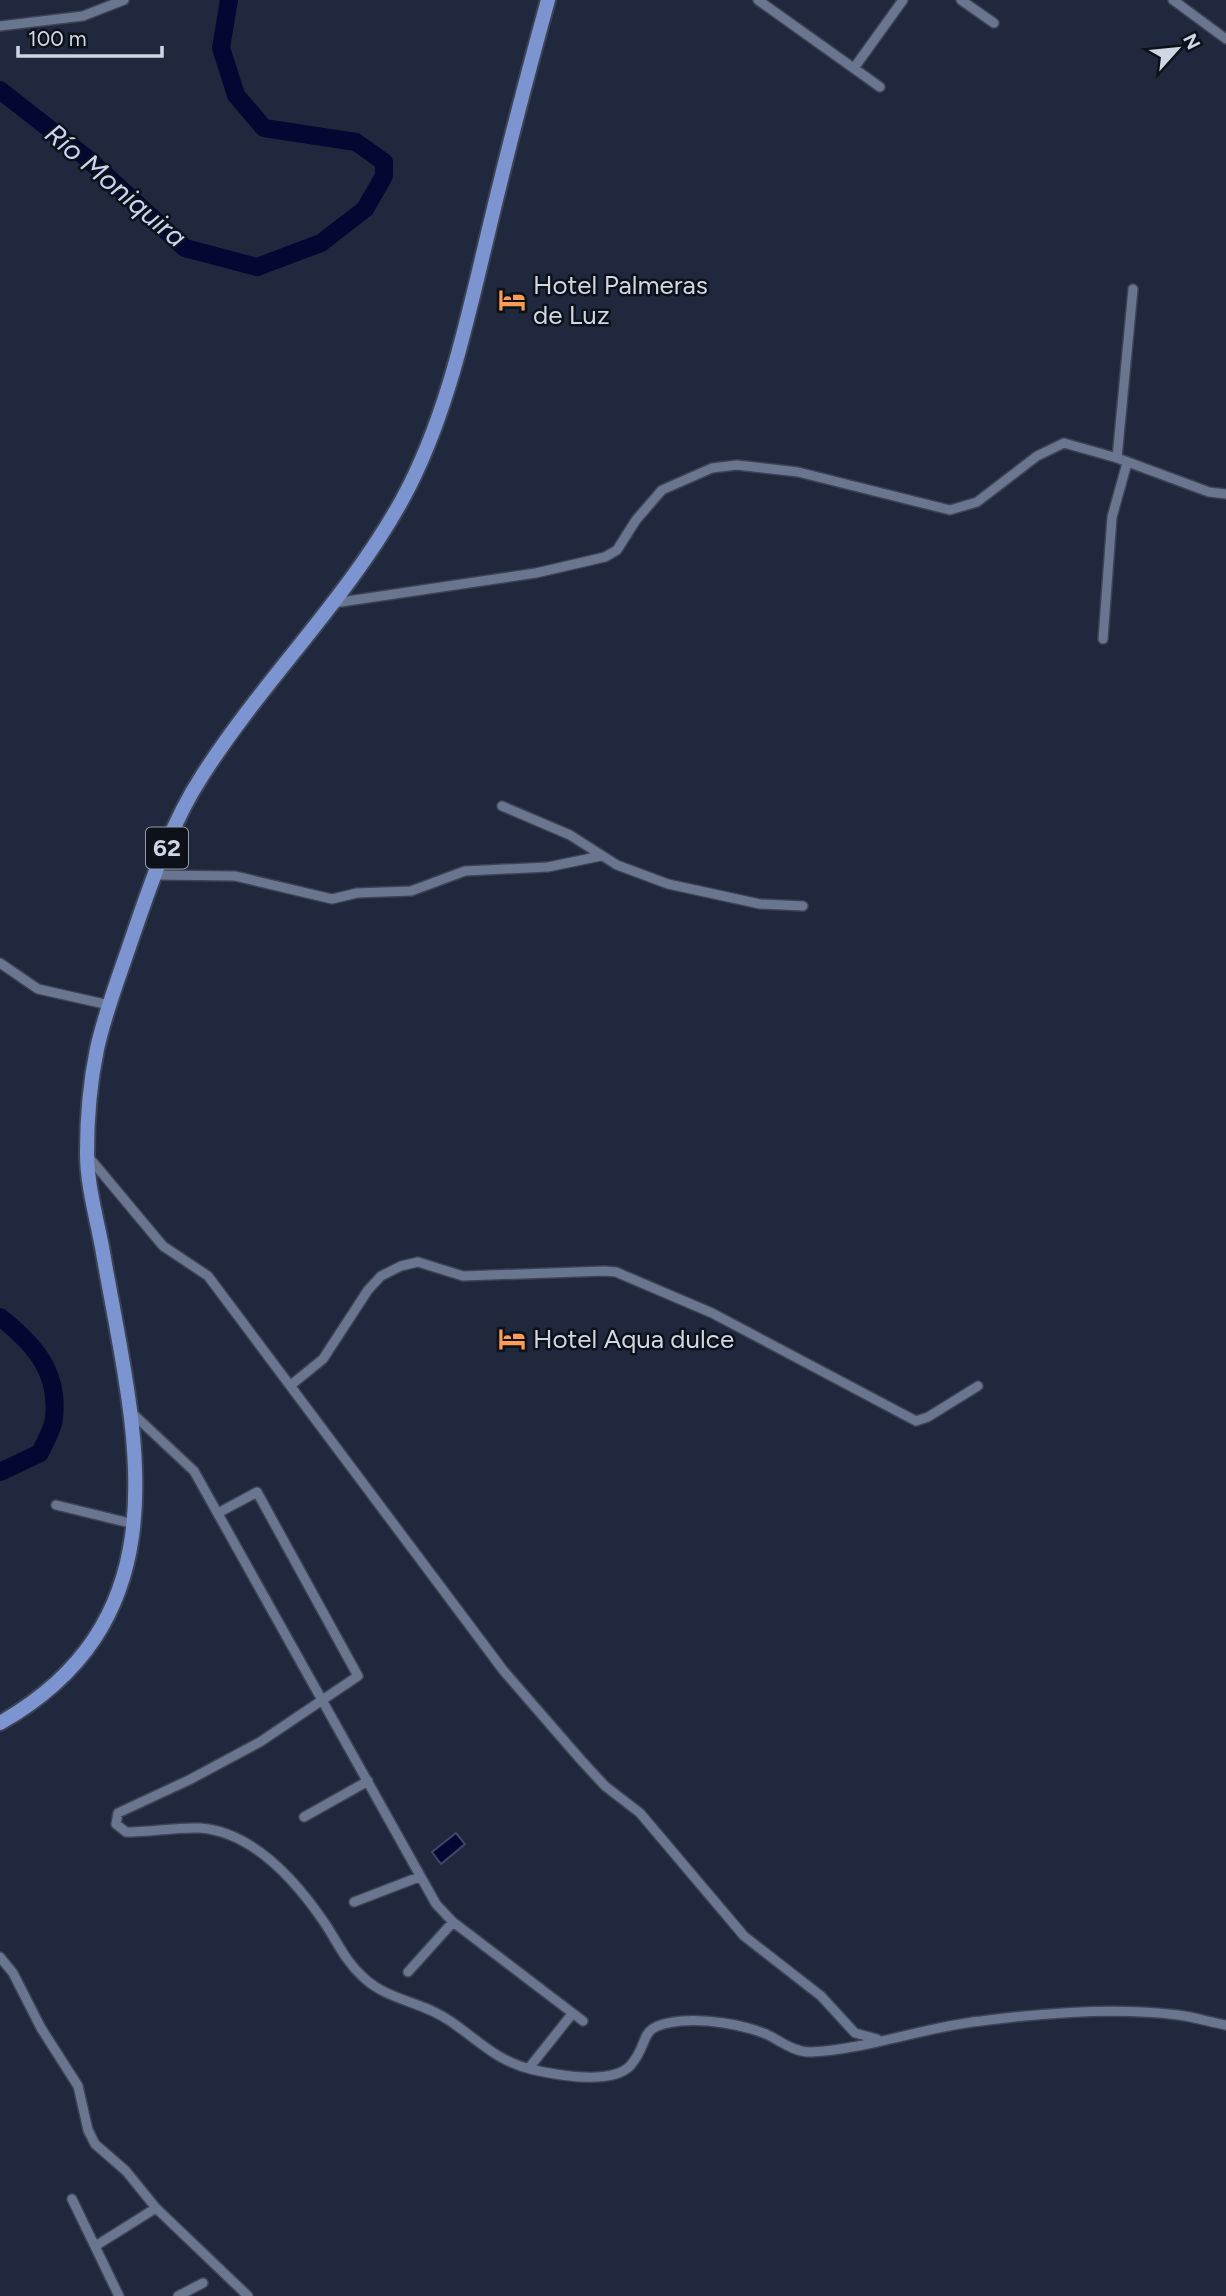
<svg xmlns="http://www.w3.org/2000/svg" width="1226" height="2296" viewBox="0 0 1226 2296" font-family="Figtree,sans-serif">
<rect width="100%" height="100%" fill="#1f283d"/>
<path fill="#020832" stroke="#404667" stroke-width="2" d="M456,1833L465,1844L441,1864L432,1852Z"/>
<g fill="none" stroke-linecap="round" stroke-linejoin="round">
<path stroke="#020832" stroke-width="18" d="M0,90L88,159L185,248L257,267L321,243L365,209L384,176V162L356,142L264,128L236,95L221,48L229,0
M0,1317C34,1344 59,1371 54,1418C53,1429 45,1442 40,1453L0,1472"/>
<defs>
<path id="street" d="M758,0L880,87
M961,0L994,23
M1173,0L1226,39
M0,26L83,16L124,0
M854,68L903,0
M1117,458L1133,289
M334,603L536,573L605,557L617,550L636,520L662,490L712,468L737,465L798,472L950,510L977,502L1037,456L1064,443L1117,458L1209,492L1226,494
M1103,639L1112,517L1127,463
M502,806L570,835L617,865L668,884L760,904L803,906
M156,875L235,876L332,899L357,893L411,891L465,871L548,867L601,856
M0,963L38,989L109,1005
M87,1155L163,1246L208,1276L503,1670L581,1760L605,1786L640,1813L744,1936L821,1996L855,2033L877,2039
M291,1385L323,1359L368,1290L381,1276L401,1266L418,1262L463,1276L605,1271L616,1272L712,1313L916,1421L928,1417L978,1386
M131,1412L194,1471L436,1904L453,1922L583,2021
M56,1505L134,1524
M218,1513L257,1492L358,1676L260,1742L189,1780L118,1813L116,1824L126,1832C150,1832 176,1827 200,1828C253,1832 296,1881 324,1922C337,1941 345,1961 363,1977C388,2001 422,2001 450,2021C481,2042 496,2061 534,2070C557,2075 611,2085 630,2066C653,2040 634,2026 681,2021C707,2019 741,2024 766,2034C781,2041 793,2052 811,2052C869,2049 924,2027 981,2021C1042,2013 1116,2007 1178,2015C1194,2017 1210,2022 1226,2025
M304,1817L368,1781
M354,1902L419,1877
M0,1957L13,1973L41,2028L78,2086L88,2130L95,2144L126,2171L156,2208L248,2296
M408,1972L453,1922
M529,2068L572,2014
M72,2199L119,2296
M97,2245L156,2208
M178,2296L203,2283"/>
<path id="primary" d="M0,1723C193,1613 132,1424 102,1247C96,1216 87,1184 87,1153C87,1119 90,1082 97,1049C105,1012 119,977 131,941C150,886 170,825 202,776C263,680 347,600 402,500C447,418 467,320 489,229C507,153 527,76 548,0"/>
</defs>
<use href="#street" stroke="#3c4355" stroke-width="12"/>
<use href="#primary" stroke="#3c4355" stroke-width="18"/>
<use href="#street" stroke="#6a758f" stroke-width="9"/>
<use href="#primary" stroke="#7c95d1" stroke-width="14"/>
</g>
<defs>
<symbol id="hotel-bare" viewBox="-9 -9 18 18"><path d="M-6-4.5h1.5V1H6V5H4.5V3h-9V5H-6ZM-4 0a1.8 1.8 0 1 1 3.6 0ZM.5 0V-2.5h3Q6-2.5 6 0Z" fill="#fc9d53" stroke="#0d111a" stroke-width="2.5" paint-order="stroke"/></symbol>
</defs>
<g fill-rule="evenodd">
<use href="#hotel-bare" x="493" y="281" width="38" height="38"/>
<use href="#hotel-bare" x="493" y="1320" width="38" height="38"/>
</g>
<g text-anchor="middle" stroke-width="5" stroke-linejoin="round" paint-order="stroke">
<rect fill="#0d111a" stroke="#959ba7" stroke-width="2" x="146" y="827.5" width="42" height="41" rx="5"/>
<g font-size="24" font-weight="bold" fill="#cfd6e4">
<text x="167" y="856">62</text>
</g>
<g font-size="26" fill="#cfd6e4" stroke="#0d111a" text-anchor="start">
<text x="533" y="294">Hotel Palmeras<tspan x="533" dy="30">de Luz</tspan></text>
<text x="533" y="1348">Hotel Aqua dulce</text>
</g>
<g font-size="28" font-style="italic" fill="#c7d5f3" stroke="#0d111a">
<text transform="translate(116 185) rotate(40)" y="10">Río Moniquira</text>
</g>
</g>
<g transform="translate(1177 49) rotate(63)" stroke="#0d111a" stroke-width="5" paint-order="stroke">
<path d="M0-5L12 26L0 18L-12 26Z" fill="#cfd6e4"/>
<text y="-10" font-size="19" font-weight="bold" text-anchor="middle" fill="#cfd6e4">N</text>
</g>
<path d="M18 46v10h144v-10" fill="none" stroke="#cfd6e4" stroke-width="3.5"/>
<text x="28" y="46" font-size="21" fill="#cfd6e4" stroke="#0d111a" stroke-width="5" paint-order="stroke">100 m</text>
</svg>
